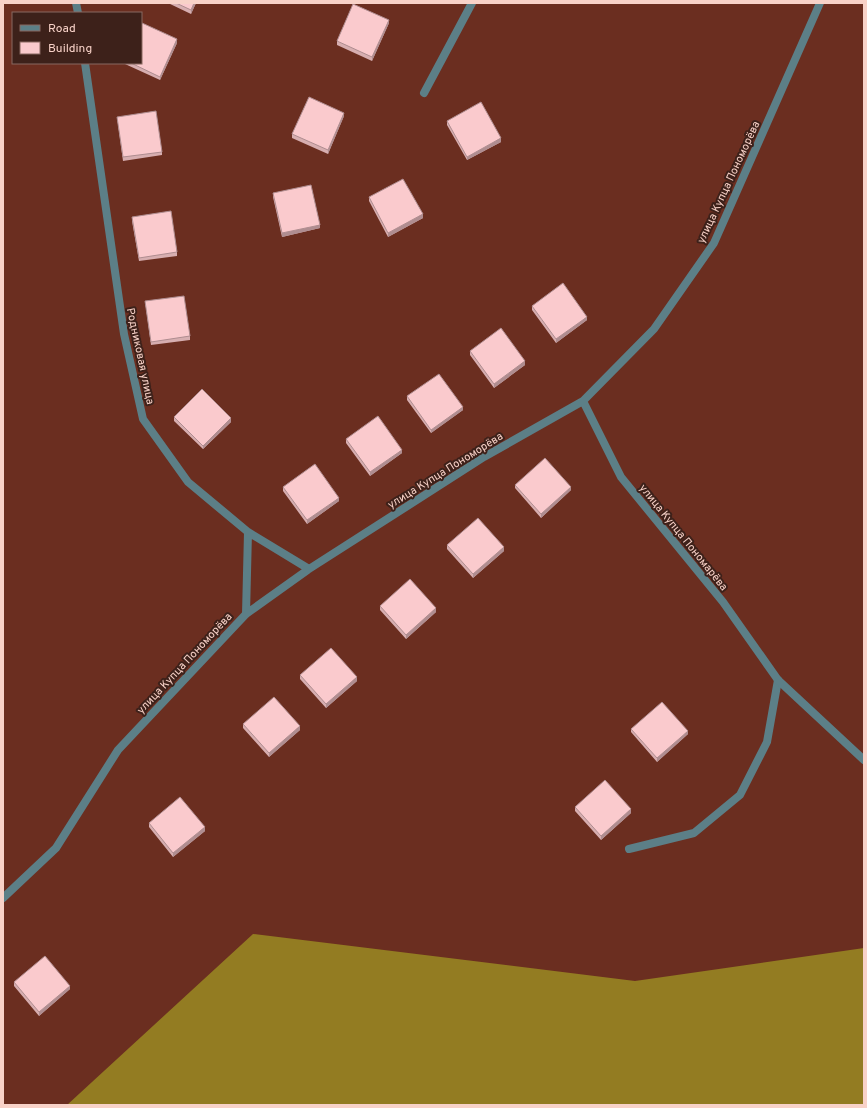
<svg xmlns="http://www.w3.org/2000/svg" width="867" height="1108" viewBox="0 0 867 1108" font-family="Overpass,sans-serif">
<rect width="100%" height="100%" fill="#6b2e20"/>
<path fill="#937c22" d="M253,934L635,981L864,948V1105H67Z"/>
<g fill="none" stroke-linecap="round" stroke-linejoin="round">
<path stroke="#5c7f87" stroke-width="8" d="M424,93L472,3
M629,849L694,833L740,795L767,742L778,680"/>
<path stroke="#5c7f87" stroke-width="8" d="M76,3L78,13
M85,63L124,334L143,419L188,482L248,532L246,614
M583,401L621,477L723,602L778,680L864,760
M248,532L309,569
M3,898L56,848L118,750L246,614L309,569L484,457L583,401L654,329L714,243L820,3"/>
</g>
<path fill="#d7aeb0" d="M168,3H196L191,14Z
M389,23L372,61L337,45V41Z
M177,43L160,80L125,64V63H141Z
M344,116L328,154L292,138V134Z
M117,117L162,152V155L123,161Z
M447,121L501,142L467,160L447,125Z
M273,193L320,228L282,237L273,197Z
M369,197L423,218L388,237L369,201Z
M132,217L177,252V256L139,261L132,221Z
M145,301L190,336V340L151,345Z
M532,306L587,320L556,343L532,310Z
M470,351L525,365L494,388L470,355Z
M407,396L463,410L431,433L407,400Z
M174,417L231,422L203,449L174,421Z
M346,439L402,453L370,476L346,443Z
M515,485L571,490L541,518L515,488Z
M283,487L339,501L307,524L283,491Z
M447,545L504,551L473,578L447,549Z
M380,606L436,612L406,639L380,610Z
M300,675L357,681L326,708L300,679Z
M243,724L300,730L269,757L243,728Z
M631,729L688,734L657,762L631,732Z
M575,807L631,813L601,840L575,811Z
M149,823L205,831L173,857L149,827Z
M14,982L70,989L39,1016L14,986Z"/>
<path fill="#af8d90" d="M194,3H196L191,14V10Z
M389,20V23L372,61V57Z
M177,39V43L160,80V77Z
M344,113V116L328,154V150Z
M501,138V142L467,160V157Z
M423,214V218L388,237V233Z
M320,225V228L282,237V233Z
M587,317V320L556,343V339Z
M525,361V365L494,388V384Z
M463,407V410L431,433V430Z
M231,418V422L203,449V446Z
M402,450V453L370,476V472Z
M571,487V490L541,518V514Z
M339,498V501L307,524V520Z
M504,547V551L473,578V574Z
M436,608V612L406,639V635Z
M357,677V681L326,708V704Z
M300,726V730L269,757V753Z
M688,731V734L657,762V758Z
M631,809V813L601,840V836Z
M205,827V831L173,857V853Z
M70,986V989L39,1016V1012Z"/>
<path fill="#facacd" stroke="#af8d90" d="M176,3H194L191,10Z
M353,4L389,20L372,57L337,41Z
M142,23L177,39L160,77L131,63H141V26Z
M309,97L344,113L328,150L292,134Z
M481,102L501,138L467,157L447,121Z
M156,111L162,152L123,157L117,117Z
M403,179L423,214L388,233L369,197Z
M311,185L320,225L282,233L273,193Z
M171,211L177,252L139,258L132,217Z
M563,283L587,317L556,339L532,306Z
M184,296L190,336L151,342L145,301Z
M501,328L525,361L494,384L470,351Z
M439,374L463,407L431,430L407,396Z
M202,389L231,418L203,446L174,417Z
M378,416L402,450L370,472L346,439Z
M545,458L571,487L541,514L515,485Z
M315,464L339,498L307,520L283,487Z
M478,518L504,547L473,574L447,545Z
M410,579L436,608L406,635L380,606Z
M331,648L357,677L326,704L300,675Z
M274,697L300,726L269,753L243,724Z
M662,702L688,731L657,758L631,729Z
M605,780L631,809L601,836L575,807Z
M180,797L205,827L173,853L149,823Z
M45,956L70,986L39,1012L14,982Z"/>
<g text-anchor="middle" stroke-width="4" stroke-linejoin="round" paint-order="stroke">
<g font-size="11" fill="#f8d2c8" stroke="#3d211a">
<text transform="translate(728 182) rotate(-65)" y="4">улица Купца Пономорёва</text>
<text transform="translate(141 356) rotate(78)" y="4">Родниковая улица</text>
<text transform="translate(445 470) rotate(-32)" y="4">улица Купца Пономорёва</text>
<text transform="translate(684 537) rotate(51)" y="4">улица Купца Пономарёва</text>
<text transform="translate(184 663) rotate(-47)" y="4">улица Купца Пономорёва</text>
</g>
</g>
<rect width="867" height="1108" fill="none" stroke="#f8d2c8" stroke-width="8"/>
<rect x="12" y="12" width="130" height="52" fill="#3d211a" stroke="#886860"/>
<rect x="20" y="25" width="20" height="6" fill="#5c7f87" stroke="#886860"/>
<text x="48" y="32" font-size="12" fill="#f8d2c8">Road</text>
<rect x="20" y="42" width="20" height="12" fill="#facacd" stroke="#886860"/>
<text x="48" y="52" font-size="12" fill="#f8d2c8">Building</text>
</svg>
